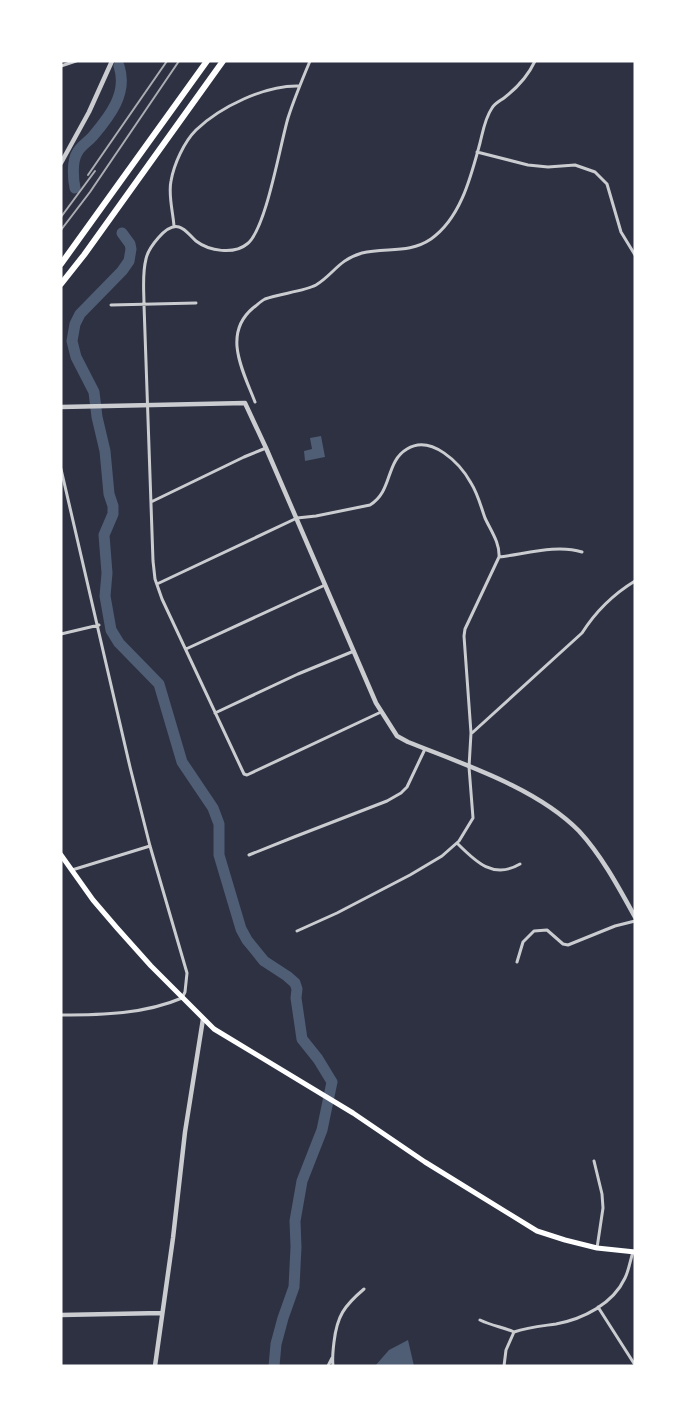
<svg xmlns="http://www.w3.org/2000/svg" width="696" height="1427" viewBox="0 0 696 1427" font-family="'Golos Text',sans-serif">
<rect width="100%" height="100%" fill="#2d3142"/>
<path fill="#4f5d75" d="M321,436L325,457L305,461L304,451L312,449L310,438Z
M408,1340L414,1366H375L389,1350Z"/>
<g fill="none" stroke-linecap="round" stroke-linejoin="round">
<path stroke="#4f5d75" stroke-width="11" d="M75,188C73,179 72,161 77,153C80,146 88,142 93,136C110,116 128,93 119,66
M122,233L130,244L131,249L129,261L122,271L80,314L75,324L72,341L76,357L94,392L97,417L105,451L109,494L113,506V514L104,535L107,573L105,596L111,630L119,643L159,684L182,762L213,808L219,824V855L241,929L247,940L264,961L287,976L295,983L297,989L296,998L302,1039L318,1059L332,1082L322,1130L302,1181L295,1221L296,1247L294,1287L283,1318L276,1344L274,1366"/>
<path stroke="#caccd0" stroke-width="3" d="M310,61C302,80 294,99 288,118C280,145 266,230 247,244C234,255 209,251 196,241C191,237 186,229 179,227C166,223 148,249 146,259C142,274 144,291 144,305L153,561L155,579L162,599L244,774L247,775L381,712
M61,66L76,61
M477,152L528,165L548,167L575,165L595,172L607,184L621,232L635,255
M174,226C173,212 168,195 171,181C174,164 184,142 196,130C220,107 265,85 299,86
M111,305L196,303
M255,402C243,371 222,334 253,308C257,305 261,301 265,299C278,294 305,291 316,285C334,274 338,260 362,253C386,247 409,254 431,239C461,218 471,176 480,143C483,131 485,118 492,108C495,103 500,101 504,98C517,88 528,76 535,61
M61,469L130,767L150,846L187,973L185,992L182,998C145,1014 102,1015 61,1015
M151,502L244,457L266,448
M499,557C525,554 557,544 582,552
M157,584L297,518L316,516L370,505C393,491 385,462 407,449C431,434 460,463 471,483C478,494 481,507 485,518C491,531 500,543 499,557L465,629L464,636L471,733L469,767L473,818L459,841L442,856L410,875L337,913L297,931
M61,634L99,625
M186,649L325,585
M215,713L298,674L354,651
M472,733L582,633C596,611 612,595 635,581
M457,843C475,861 493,880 520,864
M249,855L294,837L387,801L401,793L407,787L425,749
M72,870L150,846
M517,962L523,942L534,931L547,930L563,944L568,945L615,926L635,921
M594,1161L602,1194L603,1208L597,1248
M598,1307L635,1365
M480,1320C492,1326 503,1327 514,1332
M328,1366L332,1358
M333,1366C332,1358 333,1350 334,1342C337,1316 344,1306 364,1289
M504,1366L506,1350L514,1332C528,1327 542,1326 556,1324C583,1319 613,1304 625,1278C629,1270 630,1261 633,1252"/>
<path stroke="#caccd0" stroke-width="4.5" d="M61,163L89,112L112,61
M61,407L245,403L266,448L376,703L397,736L408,742C463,764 537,788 579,831C602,856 619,888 635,917
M61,1315L161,1313
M155,1366L173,1238L185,1132L203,1019"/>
<path stroke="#fff" stroke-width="5" d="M61,855L93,900L117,928L151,966L214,1029L353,1113L425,1162L537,1231L565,1240L597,1248L635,1252"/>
<path stroke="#fff" stroke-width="6" d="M61,264L207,61
M61,284L84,255L223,61"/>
<path stroke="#abadb3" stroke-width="2" d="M88,175L167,61
M61,217L95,171
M61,230L90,192L179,61"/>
</g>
<rect width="696" height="1427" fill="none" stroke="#ffffff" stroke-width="125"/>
</svg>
